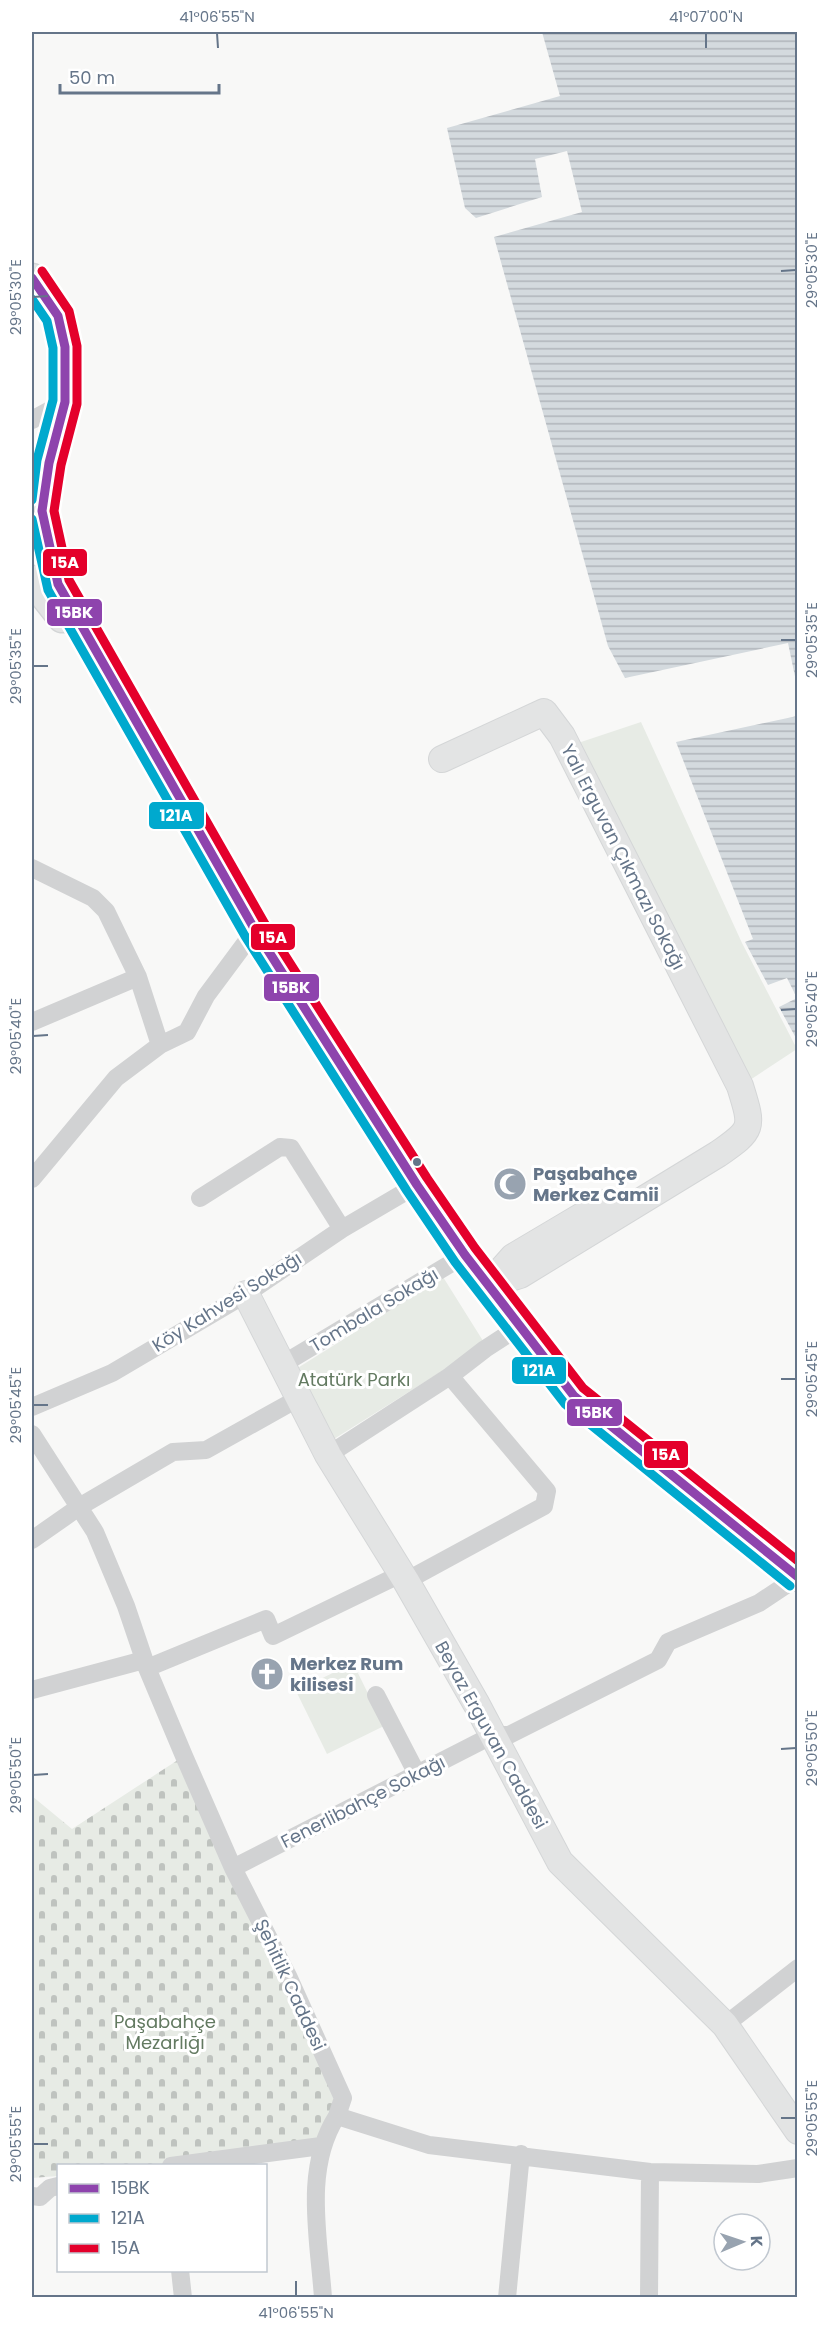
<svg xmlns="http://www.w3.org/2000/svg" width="829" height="2329" viewBox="0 0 829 2329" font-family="Poppins,sans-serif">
<defs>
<pattern id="cemetery-stones" width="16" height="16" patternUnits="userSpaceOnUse" patternTransform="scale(1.5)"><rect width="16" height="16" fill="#e7ebe5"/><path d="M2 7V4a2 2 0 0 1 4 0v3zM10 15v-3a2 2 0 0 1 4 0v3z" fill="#bfc3bf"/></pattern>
<pattern id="water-rules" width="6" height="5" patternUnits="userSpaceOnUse" patternTransform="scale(1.5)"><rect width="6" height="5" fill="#d4dade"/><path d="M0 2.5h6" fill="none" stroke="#b0b5ba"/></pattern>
</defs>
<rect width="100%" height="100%" fill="#f8f8f7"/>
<path fill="#e7ebe5" d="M641,722L742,943L797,1049L747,1082L575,744Z
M443,1277L485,1344L334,1439L296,1369Z
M353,1663L384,1726L327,1754L296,1691Z"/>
<path fill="url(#cemetery-stones)" d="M184,1756L343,2098L321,2146L186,2165L58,2166V2176L32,2178V1796L72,1829Z"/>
<path fill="url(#water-rules)" d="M542,32H797V686L788,643L625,678L608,646L494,237L582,212L567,151L535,159L542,197L476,218L465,208L447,128L560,96Z
M797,716H798L797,998L787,978L768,985L745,942L753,939L676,742Z
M797,998V1040L779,1007Z"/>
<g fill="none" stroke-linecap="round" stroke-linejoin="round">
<path stroke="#617784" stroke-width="1.5" stroke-dasharray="8 6" stroke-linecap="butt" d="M796,680L798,679"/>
<defs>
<path id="secondary" d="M442,759L544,712L562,736L740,1086C753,1128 754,1129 718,1154L520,1275L488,1285
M490,1283L513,1257L604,1203
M246,1294L328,1455L406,1581L477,1705L560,1862L725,2025L798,2131"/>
<path id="primary" d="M32,278L58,316L65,347V402L49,463L42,511L58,584L255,930L417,1185L465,1255L574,1396L798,1577
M32,580L62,618"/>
</defs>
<use href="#secondary" stroke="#d4d6d7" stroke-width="28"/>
<use href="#primary" stroke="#d3d5d6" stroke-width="31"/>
<path stroke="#d1d2d3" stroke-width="18" d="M32,420L65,402
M32,868L93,898L106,911L138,977L160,1045
M32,1022L138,977
M32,1179L116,1078L160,1045L187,1032L206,996L255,930
M200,1198L280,1147L291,1148L342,1229
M283,1364L465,1255
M32,1407L112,1373L246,1294L342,1229L417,1185
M32,1434L95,1532L126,1606L147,1668L184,1756L233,1868L288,1976L343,2098L337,2116L429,2145L650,2172L758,2174L798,2168
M328,1455L450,1376L485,1349L519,1327
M32,1540L79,1507L173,1452L206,1450L299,1398
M406,1581L544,1506L547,1491L450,1376
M147,1668L266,1619L273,1636L401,1574
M32,1690L144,1660
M376,1695L417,1774
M233,1868L493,1735H509L658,1660L668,1642L759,1603L798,1577
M725,2025L798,1968
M171,2166L321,2146
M32,2196L40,2197L50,2188L58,2186
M180,2270L183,2298
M323,2298C319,2238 303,2169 337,2116
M507,2298L521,2154
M649,2298L650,2172"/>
<use href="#secondary" stroke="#e3e4e4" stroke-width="26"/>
<use href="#primary" stroke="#e3e4e4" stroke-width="28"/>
<defs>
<path id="bus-1" d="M32,278L58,316L65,347V402L49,463L42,511L58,584L255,930L417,1185L465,1255L574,1396L798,1577"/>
<path id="bus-2" d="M32,299L47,321L53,348V400L37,460L32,500
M32,519L48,590L245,936L407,1191L455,1262L565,1404L790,1586"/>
<path id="bus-3" d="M42,271L69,311L77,346V404L61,465L54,511L69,580L265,924L427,1178L475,1248L583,1388L798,1561"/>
</defs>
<use href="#bus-1" stroke="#fff" stroke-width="14"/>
<use href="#bus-2" stroke="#fff" stroke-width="14"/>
<use href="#bus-3" stroke="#fff" stroke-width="14"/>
<use href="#bus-1" stroke="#8e44ad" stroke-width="9"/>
<use href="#bus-2" stroke="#00a9ce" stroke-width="9"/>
<use href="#bus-3" stroke="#e4002b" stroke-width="9"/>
</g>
<path fill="none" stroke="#657589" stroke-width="2" d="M217,33L218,48M706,33V48M781,271L796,270M33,297L48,296M781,640H796M33,666H48M781,1010L796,1009M33,1036L48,1035M781,1379H796M33,1405H48M781,1749L796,1748M33,1775L48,1774M781,2118H796M33,2144H48M296,2281V2296"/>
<defs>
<symbol id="mosque-disc" viewBox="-11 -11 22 22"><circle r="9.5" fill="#98a3b0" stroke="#fff"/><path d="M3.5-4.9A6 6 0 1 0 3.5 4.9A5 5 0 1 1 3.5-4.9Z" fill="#fff"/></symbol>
<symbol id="church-disc" viewBox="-11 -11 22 22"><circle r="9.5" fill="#98a3b0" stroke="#fff"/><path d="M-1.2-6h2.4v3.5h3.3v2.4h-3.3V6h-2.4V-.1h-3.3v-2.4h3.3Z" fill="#fff"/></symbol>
</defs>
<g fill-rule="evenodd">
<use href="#mosque-disc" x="491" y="1165" width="38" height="38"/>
<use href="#church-disc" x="248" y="1655" width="38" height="38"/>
</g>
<circle fill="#657589" stroke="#fff" stroke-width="2" cx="417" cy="1162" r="5"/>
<g text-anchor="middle" stroke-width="6" stroke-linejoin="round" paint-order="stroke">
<g font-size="18" fill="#657589" stroke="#fff">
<text transform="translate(623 857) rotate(63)" y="6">Yalı Erguvan Çıkmazı Sokağı</text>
<text transform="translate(227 1302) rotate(-32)" y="6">Köy Kahvesi Sokağı</text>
<text transform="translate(374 1310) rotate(-31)" y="6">Tombala Sokağı</text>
<text transform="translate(491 1735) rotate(61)" y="6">Beyaz Erguvan Caddesi</text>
<text transform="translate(363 1802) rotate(-27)" y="6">Fenerlibahçe Sokağı</text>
<text transform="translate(290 1985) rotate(65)" y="6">Şehitlik Caddesi</text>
</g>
<g font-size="18" font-weight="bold" fill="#657589" stroke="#fff" text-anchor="start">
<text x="533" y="1180">Paşabahçe<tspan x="533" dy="21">Merkez Camii</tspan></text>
<text x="290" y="1670">Merkez Rum<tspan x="290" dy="21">kilisesi</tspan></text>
</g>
<g font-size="18" fill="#637a61" stroke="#fff">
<text x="354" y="1386">Atatürk Parkı</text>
<text x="165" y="2028">Paşabahçe<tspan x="165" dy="21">Mezarlığı</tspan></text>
</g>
</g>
<g stroke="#fff" stroke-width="2">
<rect x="42" y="548" width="46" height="29" rx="6" fill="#e4002b"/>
<rect x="46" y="598" width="57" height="29" rx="6" fill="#8e44ad"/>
<rect x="148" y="801" width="57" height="29" rx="6" fill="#00a9ce"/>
<rect x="250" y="923" width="46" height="28" rx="6" fill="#e4002b"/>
<rect x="263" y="973" width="57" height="29" rx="6" fill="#8e44ad"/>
<rect x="511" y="1356" width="56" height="29" rx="6" fill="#00a9ce"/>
<rect x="566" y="1398" width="57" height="29" rx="6" fill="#8e44ad"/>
<rect x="643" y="1440" width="46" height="29" rx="6" fill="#e4002b"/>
</g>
<g font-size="16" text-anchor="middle" font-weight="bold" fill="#fff">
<text x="65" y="568">15A</text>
<text x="74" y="618">15BK</text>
<text x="176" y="821">121A</text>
<text x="273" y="943">15A</text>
<text x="291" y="993">15BK</text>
<text x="539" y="1376">121A</text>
<text x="594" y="1418">15BK</text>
<text x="666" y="1460">15A</text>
</g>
<rect width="829" height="2329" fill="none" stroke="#ffffff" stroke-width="66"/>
<rect x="57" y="2164" width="210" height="108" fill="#ffffff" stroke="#c1c8d0" stroke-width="1.5"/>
<rect x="69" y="2184" width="30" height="9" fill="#8e44ad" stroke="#c1c8d0" stroke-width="1.5"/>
<text x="111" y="2194" font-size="18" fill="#657589">15BK</text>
<rect x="69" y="2214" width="30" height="9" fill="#00a9ce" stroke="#c1c8d0" stroke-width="1.5"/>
<text x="111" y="2224" font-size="18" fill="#657589">121A</text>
<rect x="69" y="2244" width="30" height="9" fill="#e4002b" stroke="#c1c8d0" stroke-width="1.5"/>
<text x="111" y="2254" font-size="18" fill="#657589">15A</text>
<g transform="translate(742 2242) rotate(88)"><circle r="28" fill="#ffffff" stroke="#c1c8d0" stroke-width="1.5"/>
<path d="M0-4.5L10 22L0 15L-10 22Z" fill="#98a3b0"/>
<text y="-9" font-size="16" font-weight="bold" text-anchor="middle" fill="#657589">K</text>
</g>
<path d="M60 84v9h159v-9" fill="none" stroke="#657589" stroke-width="3"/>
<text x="69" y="84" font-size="18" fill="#657589" stroke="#ffffff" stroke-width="4.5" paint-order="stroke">50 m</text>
<rect x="33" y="33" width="763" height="2263" fill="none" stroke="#657589" stroke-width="2"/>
<g font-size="15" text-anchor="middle" fill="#657589">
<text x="217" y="22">41°06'55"N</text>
<text x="706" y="22">41°07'00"N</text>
<text transform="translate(812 270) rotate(-90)" y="5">29°05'30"E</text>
<text transform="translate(16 297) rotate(-90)" y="5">29°05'30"E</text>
<text transform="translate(812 640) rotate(-90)" y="5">29°05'35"E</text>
<text transform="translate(16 666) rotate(-90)" y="5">29°05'35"E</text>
<text transform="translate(812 1009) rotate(-90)" y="5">29°05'40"E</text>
<text transform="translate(16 1036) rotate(-90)" y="5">29°05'40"E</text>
<text transform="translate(812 1379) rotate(-90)" y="5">29°05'45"E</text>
<text transform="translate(16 1405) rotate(-90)" y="5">29°05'45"E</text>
<text transform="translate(812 1748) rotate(-90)" y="5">29°05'50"E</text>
<text transform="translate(16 1775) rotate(-90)" y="5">29°05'50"E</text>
<text transform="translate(812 2118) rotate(-90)" y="5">29°05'55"E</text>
<text transform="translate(16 2144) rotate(-90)" y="5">29°05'55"E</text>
<text x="296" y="2318">41°06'55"N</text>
</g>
</svg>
